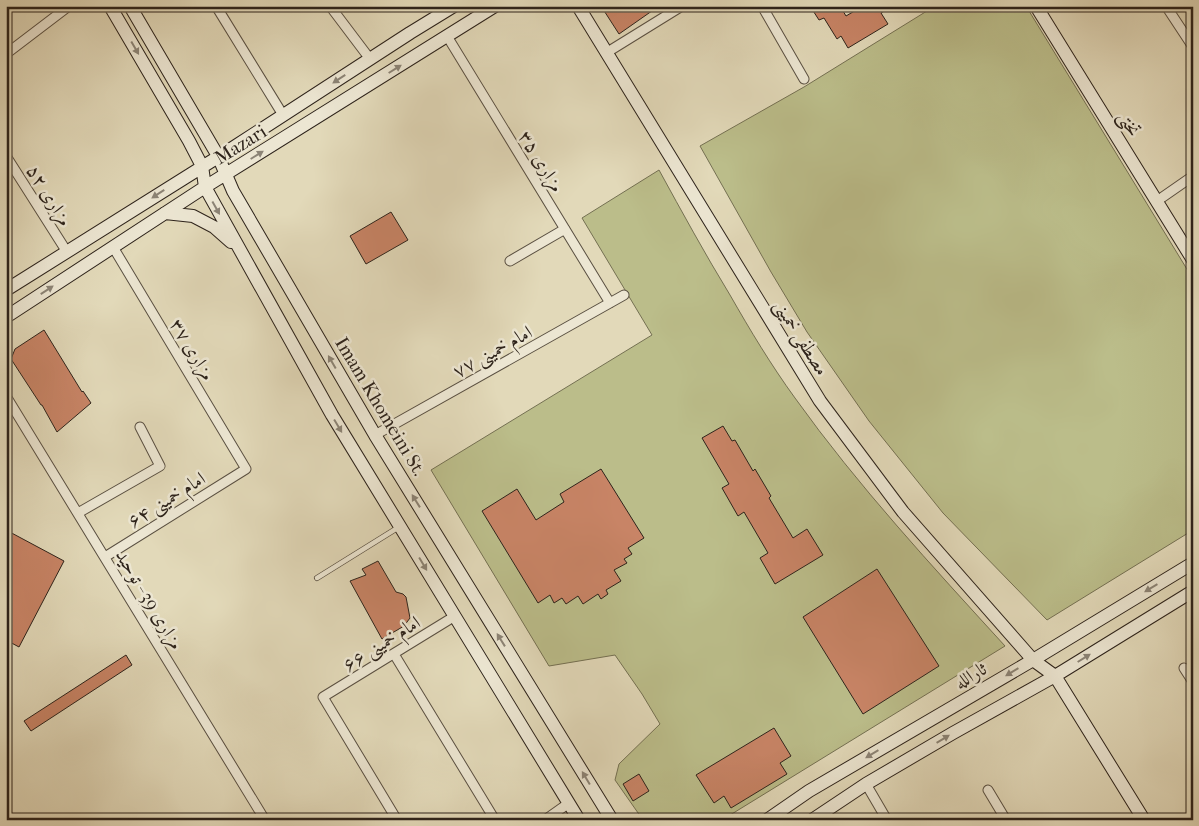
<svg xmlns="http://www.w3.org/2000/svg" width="1199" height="826" viewBox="0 0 1199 826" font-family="'IM FELL French Canon',Amiri,serif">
<rect width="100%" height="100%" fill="#e2d9b9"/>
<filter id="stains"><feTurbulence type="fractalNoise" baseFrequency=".004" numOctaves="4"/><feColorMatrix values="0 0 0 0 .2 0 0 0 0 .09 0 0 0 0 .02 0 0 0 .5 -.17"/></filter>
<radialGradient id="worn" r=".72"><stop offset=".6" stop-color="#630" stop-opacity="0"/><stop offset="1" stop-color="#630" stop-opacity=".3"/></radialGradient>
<path fill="#bbbd8a" stroke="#747052" d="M935,6H1026L1193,279V530L1047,620L943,513L869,421L807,332L771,272L700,146L804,87Z
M659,170C682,212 705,254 730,295C750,330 771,365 795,398C858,486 932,566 1005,646L722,820H643L615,780L619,764L660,724L642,694L615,655L549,666L431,470L652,335L582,218Z"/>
<path fill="#c88466" stroke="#2d231b" d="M601,6H659L619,34Z
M810,6H840L846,16L863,6H893L881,13L888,24L848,48L841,36L837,39L824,18L819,20Z
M391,212L408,240L366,264L350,236Z
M44,330L82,392L83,391L91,403L57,432L42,405H41L11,359L15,349Z
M723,426L732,441L735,440L753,471L755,469L771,496L769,498L793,538L807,529L823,555L775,584L760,558L768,553L744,512L738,516L722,488L729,484L702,438Z
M601,469L644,538L628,548L632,554L624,559L627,563L614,570L621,581L606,590L608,594L601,599L598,594L583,604L578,596L566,604L562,598L554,603L550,595L538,603L482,511L517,489L536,520L564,502L560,494Z
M6,530L64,561L19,647L6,640Z
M378,561L396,592L403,594L406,597L410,618L404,626L382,639L350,581L366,575L362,569Z
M877,569L939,666L863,714L803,617Z
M126,655L132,665L31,731L24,721Z
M774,728L791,756L780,763L787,774L731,808L724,796L714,803L696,775Z
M639,774L649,791L633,801L623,784Z"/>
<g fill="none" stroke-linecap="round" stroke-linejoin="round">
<defs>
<path id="lane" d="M317,578L399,527"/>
<path id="street" d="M216,6L283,115
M330,6L370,59
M762,6L804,79
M1166,6L1193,47
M447,36L610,303
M606,53L682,6
M6,54L69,6
M6,156L67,252
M1157,201L1193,176
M510,261L565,229
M6,396L265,820
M375,435L624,295
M78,513L160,466L140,427
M105,557L246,469L113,247
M394,654L495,820
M1184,668L1193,682
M866,784L887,820
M988,790L1006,820
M397,820L323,697L455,616
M545,820L569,803"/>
<path id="secondary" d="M110,6L189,141L202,166L205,187L332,415L579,820
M130,6L218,156L233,191L375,435L612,820
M578,6L820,401L903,512L1033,660L1055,676L1144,820
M1036,6L1193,260
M165,213L193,216L214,227L231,242
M6,290L234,147L410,33L454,6
M6,317L205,187L495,6
M767,820L809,791L1033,660L1193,563
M812,820L866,784L953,733L1055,676L1193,591"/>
</defs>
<use href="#lane" stroke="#5a5042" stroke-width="6"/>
<use href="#street" stroke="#5a5042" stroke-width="11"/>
<use href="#secondary" stroke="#2d231b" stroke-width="14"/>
<use href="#lane" stroke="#ece6d2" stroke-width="4.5"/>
<use href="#street" stroke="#ece6d2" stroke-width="9"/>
<use href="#secondary" stroke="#ece6d2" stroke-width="12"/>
</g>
<defs><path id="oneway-solid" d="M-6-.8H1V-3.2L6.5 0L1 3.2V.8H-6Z" transform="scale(1.25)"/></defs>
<g fill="#8c8476">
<use href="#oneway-solid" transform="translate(135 48) rotate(60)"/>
<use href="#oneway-solid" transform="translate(395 69) rotate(-32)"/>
<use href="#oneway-solid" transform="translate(339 79) rotate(147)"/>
<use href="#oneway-solid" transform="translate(257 155) rotate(-32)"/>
<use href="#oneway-solid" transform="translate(158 194) rotate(147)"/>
<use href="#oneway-solid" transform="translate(216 208) rotate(61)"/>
<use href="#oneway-solid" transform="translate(47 290) rotate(-33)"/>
<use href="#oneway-solid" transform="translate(332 362) rotate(-120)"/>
<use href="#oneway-solid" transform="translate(338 426) rotate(59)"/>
<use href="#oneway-solid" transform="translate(416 501) rotate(-122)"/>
<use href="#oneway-solid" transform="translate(423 564) rotate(59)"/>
<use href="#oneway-solid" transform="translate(1151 588) rotate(149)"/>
<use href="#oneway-solid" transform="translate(501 640) rotate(-122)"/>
<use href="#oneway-solid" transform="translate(1084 658) rotate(-32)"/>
<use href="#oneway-solid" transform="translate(1012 672) rotate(149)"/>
<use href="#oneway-solid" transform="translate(943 739) rotate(-31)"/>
<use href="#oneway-solid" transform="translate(872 754) rotate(149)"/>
<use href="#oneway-solid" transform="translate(586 778) rotate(-121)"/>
</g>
<g text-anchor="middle" stroke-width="5" stroke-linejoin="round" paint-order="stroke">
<g font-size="19" fill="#2d231b" stroke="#ece6d2">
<text transform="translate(1130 123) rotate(58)" y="7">تختی</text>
<text transform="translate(240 144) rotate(-32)" y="7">Mazari</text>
<text transform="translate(542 161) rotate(58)" y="7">مزاری ۳۵</text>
<text transform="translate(50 195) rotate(58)" y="7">مزاری ۵۲</text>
<text transform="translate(802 337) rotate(58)" y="7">مصطفی خمینی</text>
<text transform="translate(193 349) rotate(59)" y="7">مزاری ۳۷</text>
<text transform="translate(492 351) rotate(-29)" y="7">امام خمینی ۷۷</text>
<text transform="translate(381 406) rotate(59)" y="7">Imam Khomeini St.</text>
<text transform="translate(166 499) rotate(-32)" y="7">امام خمینی ۶۴</text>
<text transform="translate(150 599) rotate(59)" y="7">مزاری 39 - توحید</text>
<text transform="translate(381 643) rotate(-32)" y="7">امام خمینی ۶۶</text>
<text transform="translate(970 675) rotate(-31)" y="7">ثارالله</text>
</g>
</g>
<rect width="1199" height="826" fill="none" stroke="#e2d9b9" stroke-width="25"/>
<rect x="8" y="8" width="1184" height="811" fill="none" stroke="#2d231b" stroke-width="2.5"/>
<rect x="12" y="12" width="1174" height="801" fill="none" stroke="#2d231b"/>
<rect width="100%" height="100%" filter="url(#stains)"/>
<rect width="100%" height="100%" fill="url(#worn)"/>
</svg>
